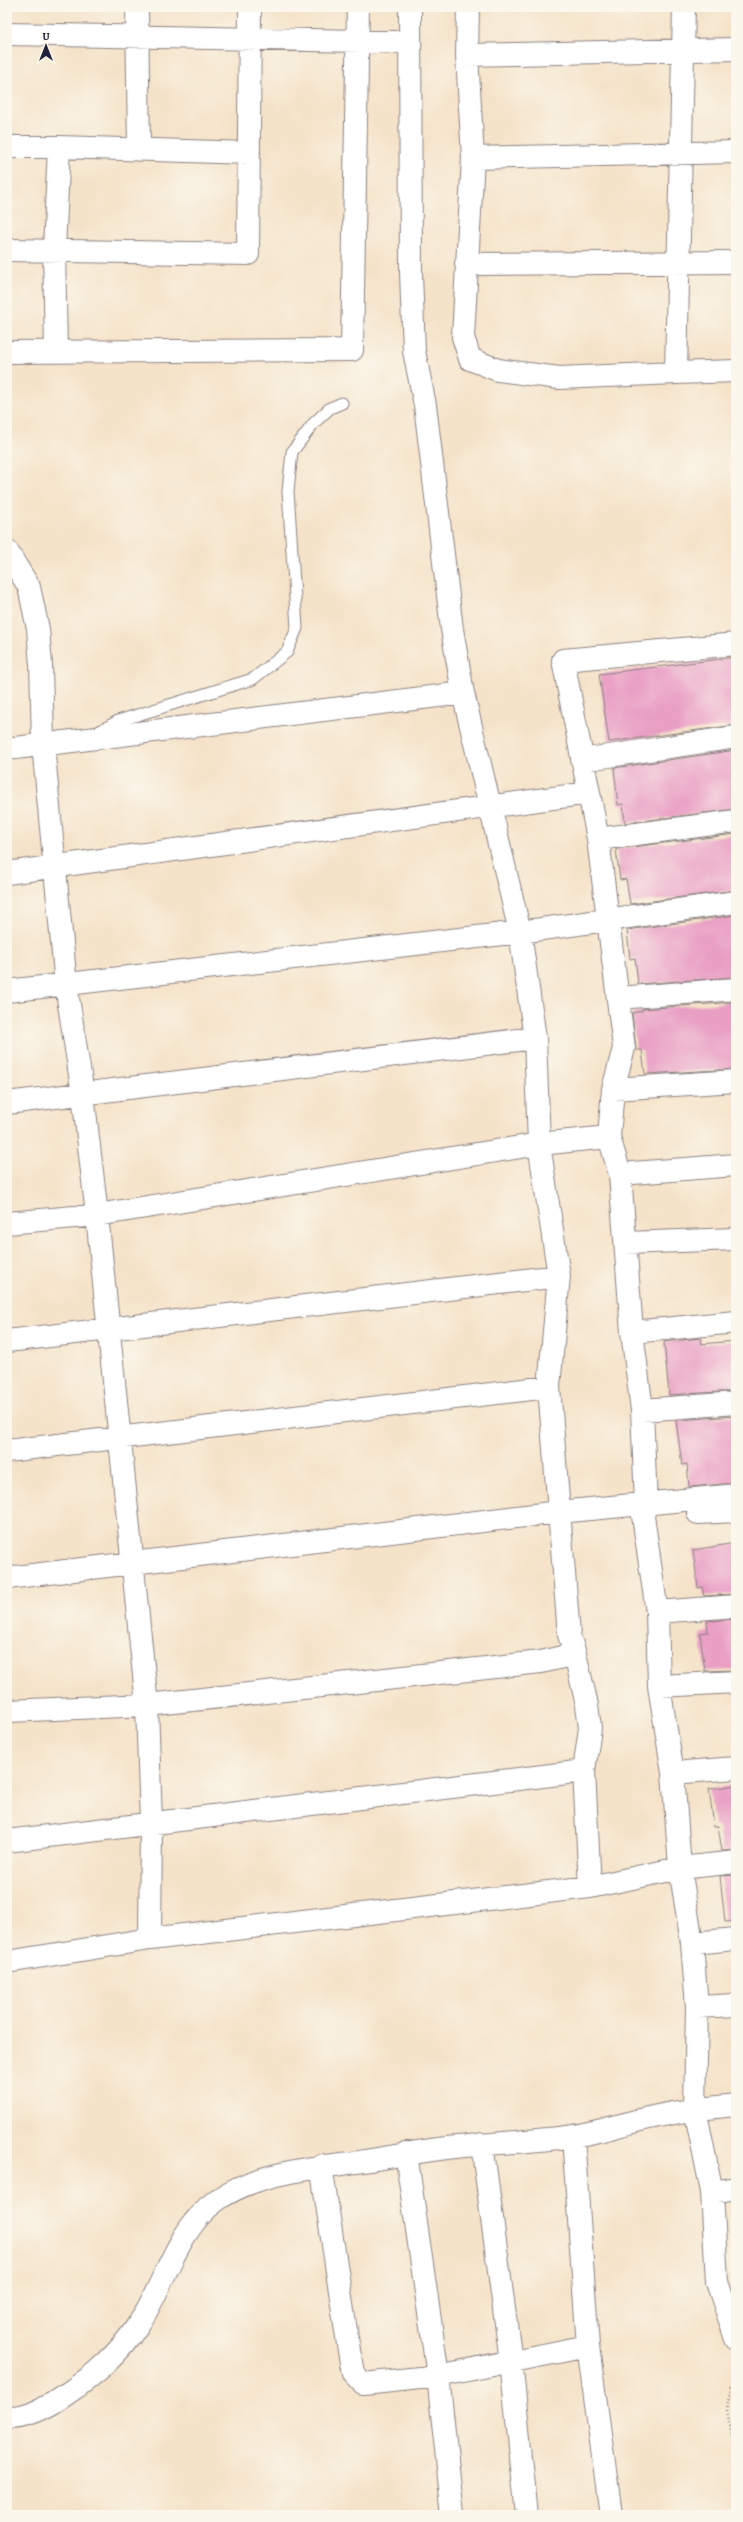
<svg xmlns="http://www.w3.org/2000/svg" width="743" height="2522" viewBox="0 0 743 2522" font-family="Alegreya,serif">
<rect width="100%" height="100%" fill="#fbf7ec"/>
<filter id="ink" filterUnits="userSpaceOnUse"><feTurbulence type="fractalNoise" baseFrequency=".025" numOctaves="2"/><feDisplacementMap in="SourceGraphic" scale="8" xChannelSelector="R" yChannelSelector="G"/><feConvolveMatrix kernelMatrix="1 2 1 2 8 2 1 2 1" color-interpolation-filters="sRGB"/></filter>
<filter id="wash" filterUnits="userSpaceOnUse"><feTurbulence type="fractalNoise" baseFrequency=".012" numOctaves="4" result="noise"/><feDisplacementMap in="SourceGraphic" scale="16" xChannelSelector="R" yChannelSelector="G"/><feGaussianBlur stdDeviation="0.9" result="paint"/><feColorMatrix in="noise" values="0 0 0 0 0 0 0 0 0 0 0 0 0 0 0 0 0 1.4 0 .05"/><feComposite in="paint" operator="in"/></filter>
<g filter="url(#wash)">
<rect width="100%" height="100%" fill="#f5e3c9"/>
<g id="blocks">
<path fill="#e99fc4" d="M736,657V725L609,742L599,674Z
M736,750V809L625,823L623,804L618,805L614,768Z
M736,834V890L630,904L626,879L620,880L616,849Z
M736,915V977L638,984L635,958L630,959L627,930Z
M736,1002V1069L645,1074L642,1050H636L632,1013L642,1011V1009Z
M700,1338L701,1344L736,1341V1391L669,1395L664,1342Z
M736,1416V1483L689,1487L687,1464L682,1465L676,1420Z
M729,1544L736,1545V1594L704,1596L702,1587L698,1588L693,1550Z
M736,1619V1670L705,1671L700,1633L708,1632L707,1621Z
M736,1785V1850L722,1851L718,1826H714L709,1789Z
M736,1875V1921L725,1922L720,1876Z"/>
</g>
</g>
<g filter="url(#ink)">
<use href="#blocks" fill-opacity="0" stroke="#8c8282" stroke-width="1"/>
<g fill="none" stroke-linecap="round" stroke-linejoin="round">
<defs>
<path id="lane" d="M98,732L118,721L253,679L287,652L297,628L288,491L292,452L314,423L330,408L342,403"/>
<path id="street" d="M137,7L139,150
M468,7L467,55L473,158L736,152
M684,7L676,373L736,371
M7,34L410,42
M467,55L736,49
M7,147H59
M473,158L463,337L470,359L498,370L559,378L676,373
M7,250L248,254L250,7
M466,264L736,262
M56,351L54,250L59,147L249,153
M7,352L352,350L358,7
M7,551L29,587L38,629L41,665L43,744L66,985L83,1094L97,1215L147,1705L151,1823L150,1939
M736,644L563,660L598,839L624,1048L613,1089L609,1137L620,1174L632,1332L642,1410L646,1504L643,1516L657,1612L659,1686L673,1773L680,1868L692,1943L697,2007L695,2109L712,2192L717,2282L736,2339
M7,749L463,693L452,629L425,405L414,351L411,273L410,7
M582,760L736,737
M598,839L736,821
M7,873L589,793
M7,991L520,932L736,902
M618,998L736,989
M613,1089L736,1081
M7,1103L535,1038
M620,1174L736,1165
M7,1223L97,1215L539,1144L609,1137
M625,1243L736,1239
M632,1332L736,1322
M7,1341L559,1276
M642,1410L736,1403
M7,1451L549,1387
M698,1513L736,1511
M7,1578L559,1512L736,1495
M657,1612L736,1606
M659,1686L736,1682
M7,1711L147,1705L541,1662L575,1654L569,1635L549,1387L559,1276L539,1144L535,1038L520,932L463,693
M584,1771L590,1887
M673,1773L736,1768
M7,1841L584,1771L590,1728L587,1705L575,1654
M692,1943L736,1939
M7,1962L150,1939L590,1887L680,1868L736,1862
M697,2007L736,2005
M573,2136L588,2346L611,2515
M482,2144L511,2361L527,2515
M406,2153L438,2376L453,2515
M321,2165L349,2351L353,2373L364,2384L438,2376L588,2346
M712,2192L736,2188
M7,2417C27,2418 49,2406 65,2395C95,2375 118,2355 138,2325C165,2285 176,2229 217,2200C251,2176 301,2169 342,2164C377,2160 412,2152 447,2148C489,2143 531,2142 574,2136C598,2132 620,2125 644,2119C674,2112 705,2108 736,2105"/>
</defs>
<use href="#lane" stroke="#8c8282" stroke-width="13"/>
<use href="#street" stroke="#8c8282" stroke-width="24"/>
<path stroke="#8c8282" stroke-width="2.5" stroke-dasharray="1 3" stroke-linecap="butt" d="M736,2371L727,2410L736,2458"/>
<use href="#lane" stroke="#fff" stroke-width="11"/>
<use href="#street" stroke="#fff" stroke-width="22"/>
</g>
</g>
<rect width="743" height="2522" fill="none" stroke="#fbf7ec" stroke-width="24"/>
<g transform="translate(46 46)" stroke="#fbf7ec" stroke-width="3" paint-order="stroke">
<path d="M0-3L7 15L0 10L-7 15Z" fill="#22223b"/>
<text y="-6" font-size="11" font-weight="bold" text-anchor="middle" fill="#22223b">U</text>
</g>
</svg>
